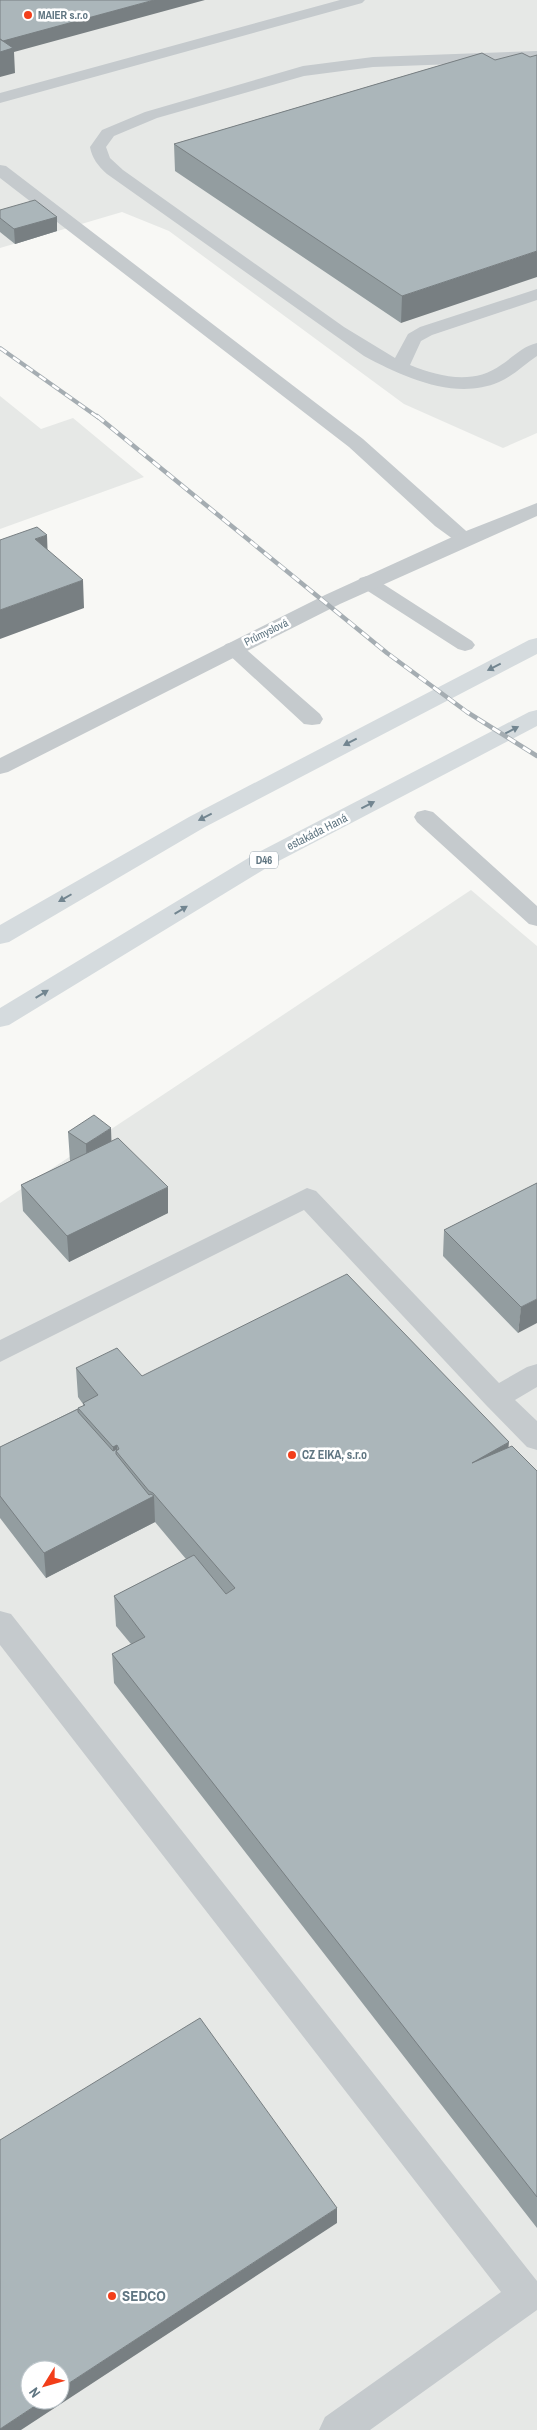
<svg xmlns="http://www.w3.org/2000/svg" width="537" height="2430" viewBox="0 0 537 2430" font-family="'Archivo Narrow',sans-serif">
<rect width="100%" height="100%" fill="#f8f8f5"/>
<path fill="#e6e8e6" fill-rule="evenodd" d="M0,0H537V433L503,448L404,404L169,231L122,212L0,248Z
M0,396L41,429L73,418L144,477L0,529Z
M471,890L537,946V2430H0V1203ZM30,2370H60V2400H30Z"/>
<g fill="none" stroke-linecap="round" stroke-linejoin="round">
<path fill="#c5cacd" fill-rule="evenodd" d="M340,0H365L362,3L0,103V93Z
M537,51V61L373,67L304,76L157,118L114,136L106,147L110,158L123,170L344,327L395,358L408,334L420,327L537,289V300L432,335L421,341L410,365C439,377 474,385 501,365C513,357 523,346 537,343V356C525,364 513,376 499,382C455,401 403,377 364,356L107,174C98,166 92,158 90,147L102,130L145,112L303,66L373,57Z
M0,165L6,166L363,439L474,538L471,542L464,544L457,542L435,526L349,447L0,178Z
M367,576L374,578L472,641L475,645L472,649L465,651L458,649L360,586L357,582L360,578Z
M233,642L240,644L320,714L323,719L320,724L312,725L304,724L226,652L222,648L226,644Z
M425,810L433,812L537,906V926L529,924L417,822L414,817L417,812Z
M307,1188L316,1191L499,1383L527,1367L537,1364V1387L515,1400L537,1421V1450L527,1447L486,1405L304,1210L0,1362V1340Z
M0,1611L11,1614L537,2281V2310L370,2430H319L325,2417L501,2292L0,1645Z"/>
<path fill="#c5cacd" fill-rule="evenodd" d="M537,503V516L340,604L8,772L0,774V758L325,595L461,533Z"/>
<path fill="#d5dbde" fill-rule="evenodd" d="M537,638V654L205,827L9,942L0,944V925L189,817L529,640Z
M537,710V726L273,864L9,1025L0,1027V1008L255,854L529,712Z"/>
<defs>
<path id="rail-far1" d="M0,348L99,418"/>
<path id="rail" d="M97,416L387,653L467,712L537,756"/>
</defs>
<use href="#rail-far1" stroke="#a5adb2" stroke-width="4"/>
<use href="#rail" stroke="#a5adb2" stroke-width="4.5"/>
<use href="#rail-far1" stroke="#fff" stroke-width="2.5" stroke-dasharray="8" stroke-linecap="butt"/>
<use href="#rail" stroke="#fff" stroke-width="3" stroke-dasharray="9" stroke-linecap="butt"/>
</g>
<path fill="#939da0" d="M482,53L401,323L175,171L174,144Z
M0,210L57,217V231L15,244L0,232Z
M68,1132L112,1142L168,1213L69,1262L23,1211L21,1185L70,1161Z
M537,1183L518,1333L443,1256L444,1230Z
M76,1368L142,1376L508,1447L537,1471V2228L114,1683L112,1654L131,1644L116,1626L114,1596L186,1559L155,1522L46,1578L0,1518V1447L83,1406V1404L78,1397Z"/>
<path fill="#787f82" d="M154,0H205L14,52L15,73L0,77V41Z
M57,217V231L15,244L14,229Z
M537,251V277L401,323L402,296Z
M47,535L48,563L35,539Z
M83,580L84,608L0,639V610Z
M111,1128L112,1157L87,1174L86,1144Z
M168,1187V1213L69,1262L67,1236Z
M537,1299V1323L518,1333L521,1307Z
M509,1442L506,1472L472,1463Z
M117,1445V1452L116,1451L114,1477L113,1447Z
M154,1496L155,1522L46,1578L44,1553Z
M337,2208V2223L21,2430H0V2429L44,2400H60V2389Z"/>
<path fill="#abb6ba" stroke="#787f82" d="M0,0H154L3,41L0,39Z
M0,39L13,48L0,52Z
M482,53L495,60L522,53L530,57L537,55V251L402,296L174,144Z
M35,200L57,217L14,229L0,218V210Z
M37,527L47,535L35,539L83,580L0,610V540Z
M94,1115L111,1128L86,1144L68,1132Z
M118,1138L168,1187L67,1236L21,1185Z
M537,1183V1299L521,1307L444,1230Z
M347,1274L509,1442L472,1463L512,1446L537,1471V2197L112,1654L145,1637L114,1596L194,1555L226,1594L235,1588L153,1493L149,1491L116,1451L119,1449L117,1445L113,1447L78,1408L85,1405L83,1403L98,1395L76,1368L117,1348L142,1376Z
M78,1409V1412L113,1451L117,1449V1450L116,1451V1454L149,1495L151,1494L154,1496L44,1553L0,1496V1447Z
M200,2018L337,2208L60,2389V2370H30V2400H44L0,2429V2140Z"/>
<defs><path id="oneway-solid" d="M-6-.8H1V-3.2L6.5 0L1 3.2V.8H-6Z" transform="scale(1.25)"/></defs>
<g fill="#728590">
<use href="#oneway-solid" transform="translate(494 667) rotate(153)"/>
<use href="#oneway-solid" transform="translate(512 730) rotate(-27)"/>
<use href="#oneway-solid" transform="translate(350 742) rotate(153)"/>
<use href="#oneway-solid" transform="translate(368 805) rotate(-27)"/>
<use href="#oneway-solid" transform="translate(205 817) rotate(153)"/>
<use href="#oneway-solid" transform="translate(65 898) rotate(150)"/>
<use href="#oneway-solid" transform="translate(181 910) rotate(-31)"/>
<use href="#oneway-solid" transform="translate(42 994) rotate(-31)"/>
</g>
<g fill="#f23e1a" stroke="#fff" stroke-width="2">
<circle cx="28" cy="15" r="5"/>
<circle cx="292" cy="1455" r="5"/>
<circle cx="112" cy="2296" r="5"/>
</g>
<g text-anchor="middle" stroke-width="5" stroke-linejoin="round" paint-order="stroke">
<g font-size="11" font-weight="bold" fill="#607682" stroke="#fff" text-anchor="start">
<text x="38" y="19">MAIER s.r.o</text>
</g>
<g font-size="11" fill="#607682" stroke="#fff">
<text transform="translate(266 632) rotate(-26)" y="4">Průmyslová</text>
</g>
<rect fill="#fff" stroke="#909fa8" stroke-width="1" x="250" y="851.5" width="28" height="17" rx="4"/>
<g font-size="11" font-weight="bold" fill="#607682">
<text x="264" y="864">D46</text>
</g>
<g font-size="12" fill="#607682" stroke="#fff">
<text transform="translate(317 832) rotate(-27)" y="4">estakáda Haná</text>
</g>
<g font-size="12" font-weight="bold" fill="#607682" stroke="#fff" text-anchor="start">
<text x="302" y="1459">CZ EIKA, s.r.o</text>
</g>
<g font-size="15" font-weight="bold" fill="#607682" stroke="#fff" text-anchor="start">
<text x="122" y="2301">SEDCO</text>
</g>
</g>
<g transform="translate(45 2385) rotate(233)"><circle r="24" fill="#ffffff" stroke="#bfc8cd"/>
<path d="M0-4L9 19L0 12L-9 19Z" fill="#f23e1a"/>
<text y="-8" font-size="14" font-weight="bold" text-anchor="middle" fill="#607682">N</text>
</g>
</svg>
